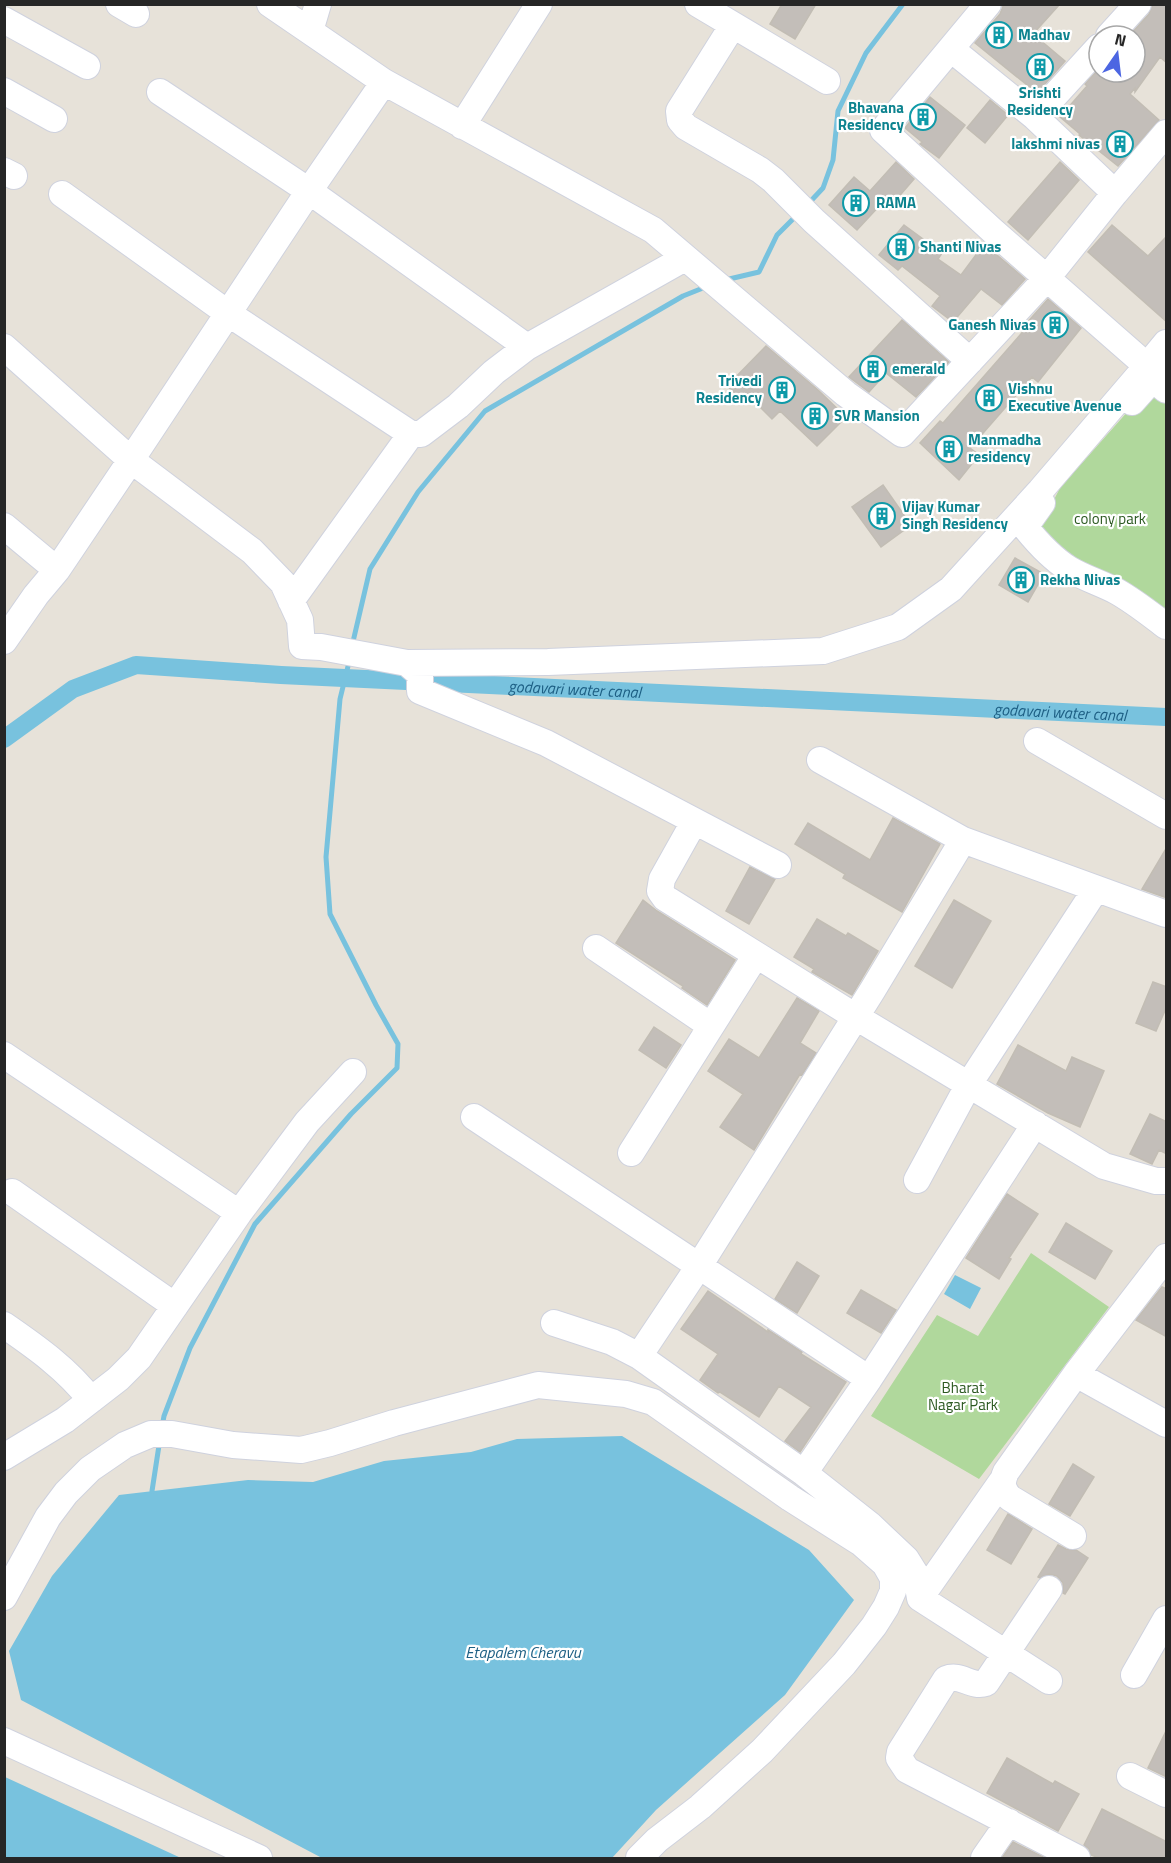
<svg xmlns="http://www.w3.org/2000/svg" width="1171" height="1863" viewBox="0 0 1171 1863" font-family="'Titillium Web',sans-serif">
<rect width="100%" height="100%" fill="#e7e2d9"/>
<path fill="#b0d89c" d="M1152,384L1166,395V619L1087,573L1040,527L1060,488Z
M1031,1253L1109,1307L979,1479L871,1416L937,1315L978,1336Z"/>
<path fill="#78c2de" d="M955,1275L981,1288L970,1309L944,1294Z
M622,1436L809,1550L854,1600L785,1695L656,1810L612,1858H322L21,1700L9,1651L52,1576L119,1495L248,1480L313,1482L384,1461L471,1452L517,1439Z
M4,1777H5L181,1858H5Z"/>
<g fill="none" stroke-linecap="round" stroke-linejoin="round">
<path stroke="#78c2de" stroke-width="5" d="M808,204L823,188L833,160L838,111L866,53L903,4
M725,280L759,272L777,235L797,215
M352,646L370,569L418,492L485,411L683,296L708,286
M162,1427L164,1416L190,1348L255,1224L351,1114L397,1068L398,1044L376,1005L330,914L326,857L340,699L350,658
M152,1491L160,1439"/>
<path stroke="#78c2de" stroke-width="18" id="s1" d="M4,739L73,689L136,665L281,675L1166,717"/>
</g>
<path fill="#c3beb9" stroke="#c2bdb4" stroke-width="1.5" d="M782,4H816L795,39L770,24Z
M1004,4H1060L1033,34L1065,61L1037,93L975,43L1000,14Z
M1153,4H1167V63L1160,57L1135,92V88L1130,94L1159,120L1118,166L1079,135L1080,134L1060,117L1087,86L1085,84L1096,72H1135V36H1129L1149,14Z
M930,97L965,125L939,158L920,144L922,142L905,128Z
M990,100L1008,115L985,143L967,128Z
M896,162L914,179L889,208L883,202L857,230L829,205L854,177L870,191Z
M1060,162L1079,180L1028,240L1008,222Z
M904,225L942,253L938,259L961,275L984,244L1025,279L1002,305L981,289L953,322L932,306L940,296L902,266L898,270L879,255Z
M1112,225L1148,256L1167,236V322L1088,252Z
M1048,299L1081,328L1038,382L1032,377L970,448L979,455L959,480L920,443L940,421L943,423L1027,327L1025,325Z
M902,320L949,362L916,397L886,373L869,392L849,377Z
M766,346L818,390L846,417L817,446L780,411L772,419L752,399L747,404L727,386Z
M883,485L911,525L881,547L852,507Z
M1015,558L1044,574L1028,602L999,585Z
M893,818L940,844L902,912L843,878L845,874L795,844L808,823L870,860Z
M1167,847V898L1142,889Z
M750,867L775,879L749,924L726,911Z
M643,900L657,911L735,960L707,1005L682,988L683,986L616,943Z
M954,900L991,921L952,988L915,966Z
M817,919L846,936L848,933L878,951L852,995L812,972L814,969L794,957Z
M1153,982L1167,987V1006L1156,1031L1136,1023Z
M797,998L819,1011L800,1043L816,1053L802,1075L800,1074L754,1150L720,1127L743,1094L708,1071L729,1039L759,1058Z
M654,1027L681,1045L666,1068L639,1050Z
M1018,1045L1066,1071L1072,1057L1104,1071L1080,1127L1048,1113L997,1084Z
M1150,1114L1167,1122V1154L1159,1150L1152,1164L1130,1154Z
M1007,1194L1038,1214L1009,1258L1011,1259L999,1279L966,1258Z
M1066,1223L1112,1251L1095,1279L1049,1252Z
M797,1262L819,1276L797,1313L775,1299Z
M1162,1287L1167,1289V1337L1136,1320Z
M861,1290L896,1310L881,1333L847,1313Z
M708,1291L768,1332V1330L802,1352L801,1354L846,1382L800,1452L785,1441L811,1407L779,1386L759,1417L720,1392L718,1393L700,1380L718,1354L681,1329Z
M1073,1464L1094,1477L1070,1516L1049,1504Z
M1008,1514L1032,1529L1011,1564L987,1550Z
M1058,1545L1066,1549L1076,1550L1088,1558L1065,1594L1063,1593V1583L1057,1576L1049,1574L1040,1578L1038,1577Z
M1167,1729V1777L1148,1768Z
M1007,1758L1053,1784L1055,1781L1079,1794L1058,1831L987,1793Z
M1102,1809L1167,1842V1858H1099L1091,1855L1089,1849L1084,1845Z
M1013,1842L1045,1858H1002Z"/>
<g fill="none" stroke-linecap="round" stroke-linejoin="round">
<defs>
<path id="minor" d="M119,4L136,14
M270,4L384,82L653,230L846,394L902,434L1047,278L1115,193
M698,4L827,81
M4,20L87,66
M733,25L679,111L680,120L686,127L760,170L773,180L814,221L970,361
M310,31L318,4
M1109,36L1138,4
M951,49L1035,117L1099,47
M4,91L54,119
M160,92L309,191L527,347
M1035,117L1115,193L1166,133
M462,126L539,4
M4,171L14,176
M62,194L229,314L411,434H421L458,406L494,372L527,347L685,258
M4,347L131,460L252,551L283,583L300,620L302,646L321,647L407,663L420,674V691L546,743L778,865
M1159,375L1147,366L1166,343
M1132,402L1149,383L1155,381L1166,390
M1042,503L1025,527C1037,542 1053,559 1069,569C1084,578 1101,583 1116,591C1134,601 1150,614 1166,626
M4,526L57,570
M291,601L411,434
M4,641L36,595L57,570L131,460L309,191L384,82
M407,663L548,662L823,651L898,627L951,589L1040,491L1147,366L994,232L883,130L988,4
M1037,741L1166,816
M820,760L963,840L1166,914
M694,822L662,879L660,891L665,898L856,1017L1104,1166L1156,1181H1166
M963,840L872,991L699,1266L869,1379L1035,1124
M596,948L711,1026
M4,1055L239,1213
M474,1117L699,1266L639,1356L804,1473L870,1525L906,1559L916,1575L920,1598L1049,1681
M631,1153L756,955
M917,1180L969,1084L1096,889
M12,1192L175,1306
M554,1323L612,1342L639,1356
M4,1325C36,1347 67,1369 91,1400
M1076,1374L1166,1424
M4,1457L65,1420L118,1379L139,1358L239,1213L307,1122L353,1072
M804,1473L869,1379
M1073,1536L1010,1498C1002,1489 1001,1483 1006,1472L1076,1374L1166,1257
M1049,1589L986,1683C971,1688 961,1673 946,1679L900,1752L899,1758L907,1770L1077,1858
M4,1597L48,1517L66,1493L90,1469L125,1445L151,1434H172L233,1445L301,1450L330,1443L394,1423L538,1385L626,1394L653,1402L790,1498L861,1543L885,1564L893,1578V1591L886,1607L874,1626L844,1664L762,1751L700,1807L657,1840L639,1858
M920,1598L1002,1481
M1134,1675L1166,1619
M4,1741L259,1858
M1130,1776L1166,1794
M984,1858L1009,1822"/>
</defs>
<use href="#minor" stroke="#cfd2de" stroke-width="28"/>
<use href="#minor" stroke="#fff" stroke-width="26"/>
</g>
<defs>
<symbol id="building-ring" viewBox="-11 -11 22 22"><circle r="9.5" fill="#fff" stroke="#0f9aa8" stroke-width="1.5"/><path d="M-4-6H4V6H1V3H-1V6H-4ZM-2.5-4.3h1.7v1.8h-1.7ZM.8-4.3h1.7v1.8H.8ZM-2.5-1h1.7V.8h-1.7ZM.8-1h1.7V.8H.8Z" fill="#0f9aa8"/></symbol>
</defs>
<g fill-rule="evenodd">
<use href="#building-ring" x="984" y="20" width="30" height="30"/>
<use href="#building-ring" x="1025" y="52" width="30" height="30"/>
<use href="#building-ring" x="908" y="102" width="30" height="30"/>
<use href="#building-ring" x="1105" y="129" width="30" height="30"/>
<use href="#building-ring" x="841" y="188" width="30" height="30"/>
<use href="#building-ring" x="886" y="232" width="30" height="30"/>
<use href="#building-ring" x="1040" y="310" width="30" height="30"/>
<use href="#building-ring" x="858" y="354" width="30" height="30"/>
<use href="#building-ring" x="767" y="375" width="30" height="30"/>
<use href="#building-ring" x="974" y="383" width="30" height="30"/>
<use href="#building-ring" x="800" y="401" width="30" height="30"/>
<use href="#building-ring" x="934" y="434" width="30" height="30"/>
<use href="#building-ring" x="867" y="501" width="30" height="30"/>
<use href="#building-ring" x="1006" y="565" width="30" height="30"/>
</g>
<g text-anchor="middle" stroke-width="4.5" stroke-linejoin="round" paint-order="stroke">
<g font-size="15" font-weight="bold" fill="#0d838f" stroke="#fff" text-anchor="start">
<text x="1018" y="40">Madhav</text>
<text x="1040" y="98" text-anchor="middle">Srishti<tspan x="1040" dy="17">Residency</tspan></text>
<text x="904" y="113" text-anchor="end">Bhavana<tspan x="904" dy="17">Residency</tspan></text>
<text x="1100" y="149" text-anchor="end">lakshmi nivas</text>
<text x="876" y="208">RAMA</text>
<text x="920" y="252">Shanti Nivas</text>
<text x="1036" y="330" text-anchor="end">Ganesh Nivas</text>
<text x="892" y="374">emerald</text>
<text x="762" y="386" text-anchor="end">Trivedi<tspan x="762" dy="17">Residency</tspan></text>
<text x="1008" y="394">Vishnu<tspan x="1008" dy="17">Executive Avenue</tspan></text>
<text x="834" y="421">SVR Mansion</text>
<text x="968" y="445">Manmadha<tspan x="968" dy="17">residency</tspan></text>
<text x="902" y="512">Vijay Kumar<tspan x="902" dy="17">Singh Residency</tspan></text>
<text x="1040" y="585">Rekha Nivas</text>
</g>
<g font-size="15" fill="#2c5921" stroke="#fff">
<text x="1110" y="524">colony park</text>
<text x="963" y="1393">Bharat<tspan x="963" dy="17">Nagar Park</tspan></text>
</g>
<g font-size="16" font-style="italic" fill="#1d5f84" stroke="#fff">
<text dy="6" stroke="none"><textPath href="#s1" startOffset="592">godavari water canal</textPath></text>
<text dy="6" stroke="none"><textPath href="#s1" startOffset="1078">godavari water canal</textPath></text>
<text x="523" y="1658">Etapalem Cheravu</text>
</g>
</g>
<rect width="1171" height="1863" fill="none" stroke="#262626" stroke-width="12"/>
<g transform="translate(1117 54) rotate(14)"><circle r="28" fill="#ffffff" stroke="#a8a8a8" stroke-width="1.5"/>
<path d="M0-4.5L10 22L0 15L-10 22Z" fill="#4c66e2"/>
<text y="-9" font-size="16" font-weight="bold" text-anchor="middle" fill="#262626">N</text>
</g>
</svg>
